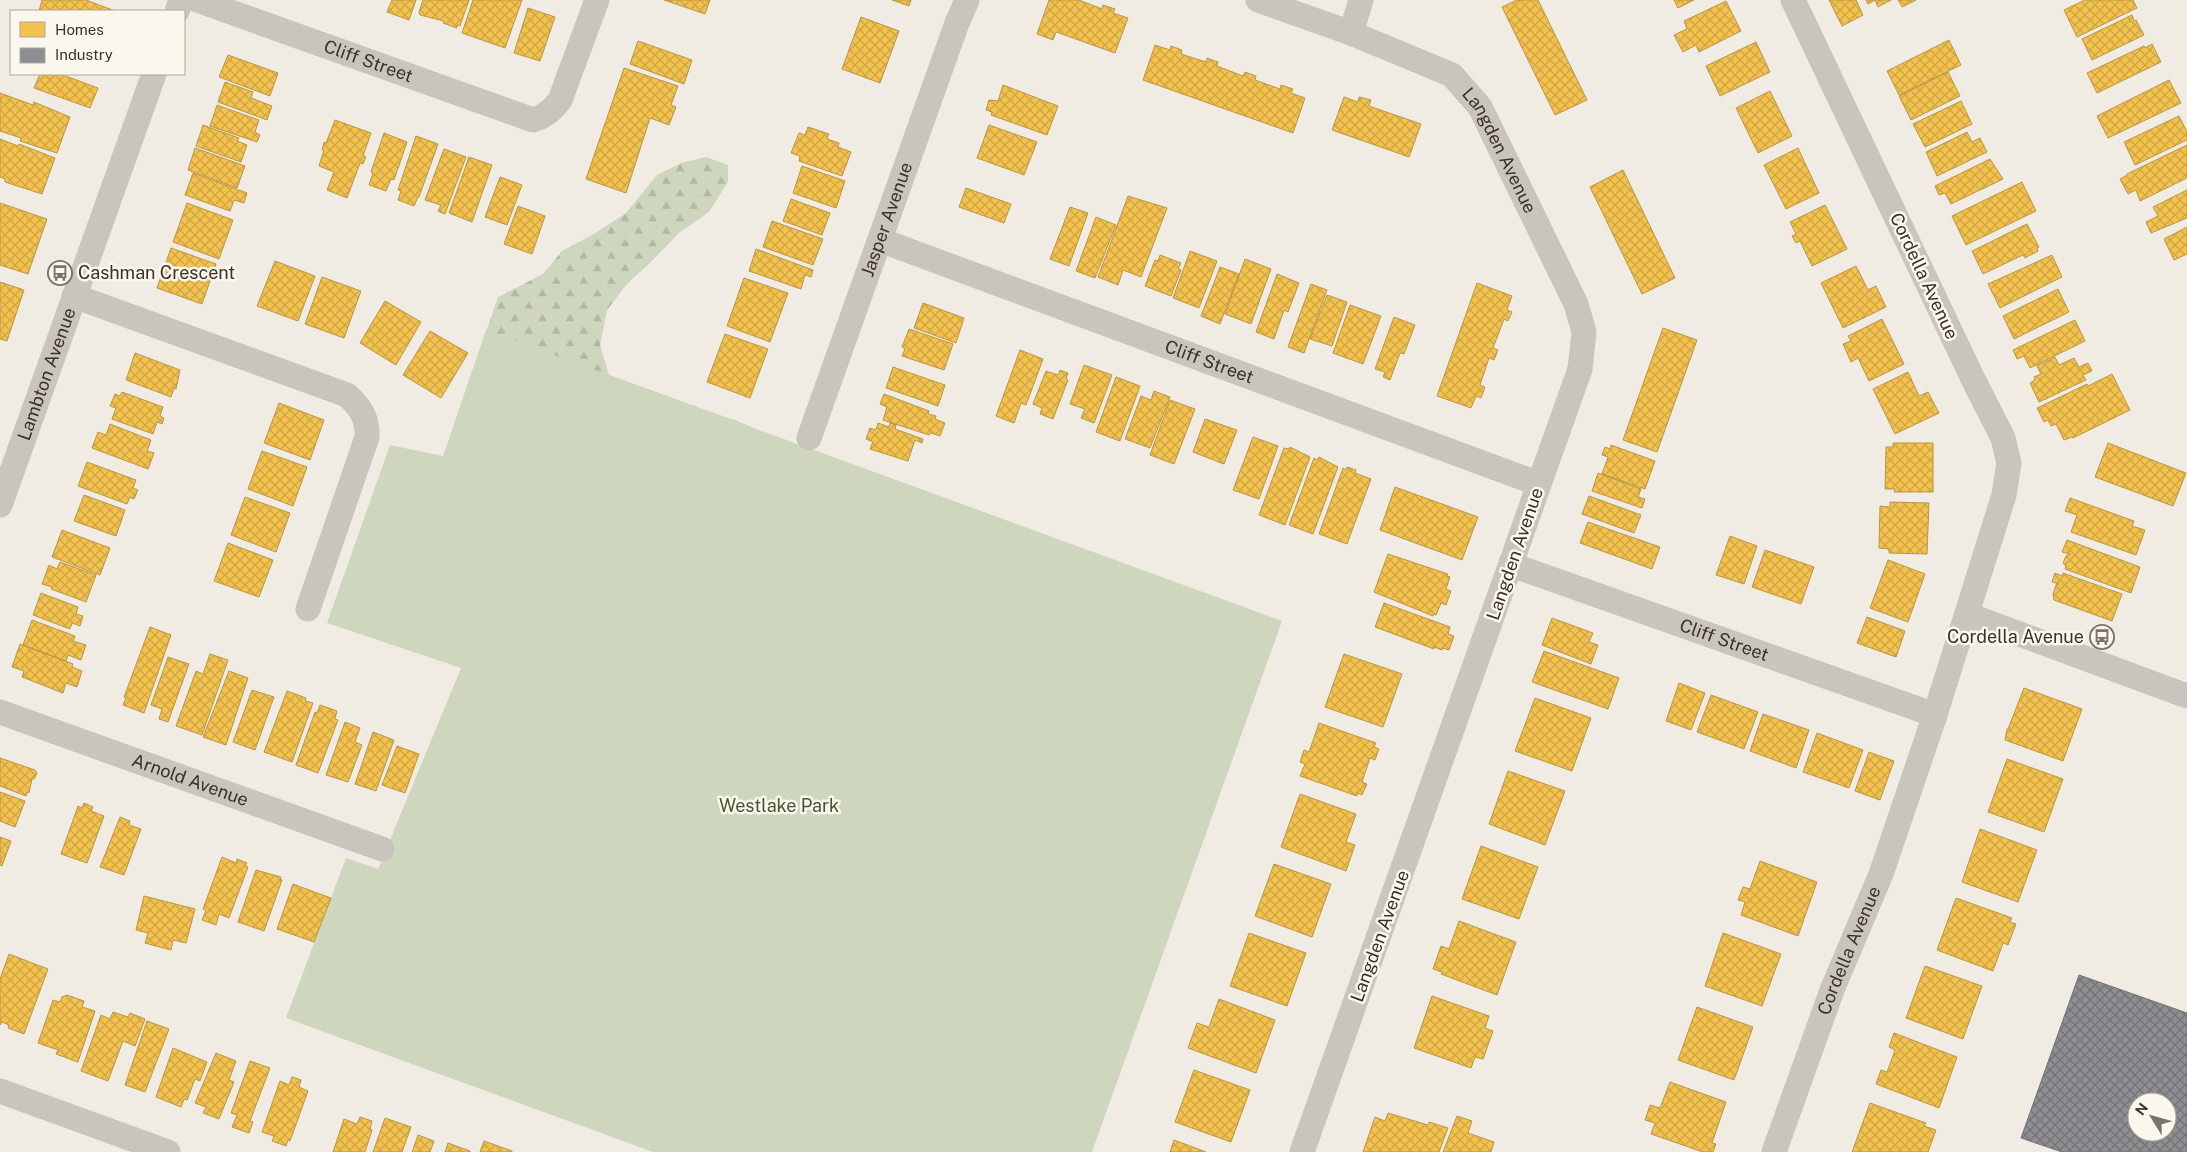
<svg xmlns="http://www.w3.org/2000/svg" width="2187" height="1152" viewBox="0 0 2187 1152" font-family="'Public Sans',sans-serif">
<defs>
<pattern id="forest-firs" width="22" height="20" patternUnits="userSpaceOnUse" patternTransform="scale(1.25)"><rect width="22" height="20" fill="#ced6be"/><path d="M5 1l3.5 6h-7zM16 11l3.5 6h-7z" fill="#b2b8a3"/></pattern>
<pattern id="homes-cross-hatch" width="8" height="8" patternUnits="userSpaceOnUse" patternTransform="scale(1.25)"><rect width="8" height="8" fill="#f2c14e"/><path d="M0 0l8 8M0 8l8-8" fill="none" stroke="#d0a644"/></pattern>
<pattern id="industry-cross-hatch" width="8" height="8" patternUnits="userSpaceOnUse" patternTransform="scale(1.25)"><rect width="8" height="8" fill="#8d8d92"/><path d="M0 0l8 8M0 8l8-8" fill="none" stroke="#747477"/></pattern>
</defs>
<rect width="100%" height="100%" fill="#f0ece4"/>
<path fill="url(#forest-firs)" d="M706,157L728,165V182L709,212L679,233L653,260L627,284L607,310L600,345L609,375L753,427L476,361L498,297L543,274L562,251L592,235L625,214L657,175L681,163Z"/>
<path fill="#ced6be" d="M486,330L1282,621L1092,1152H653L286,1018L346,858L378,869L461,668L327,623L390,445L443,456Z"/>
<path fill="url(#homes-cross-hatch)" stroke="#bb9644" d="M42,0H86L115,11H39Z
M392,0H416L409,20L387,12Z
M423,0H469L460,26L457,25V28L443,23L444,21L420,15L419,12Z
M473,0H522L505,48L462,33Z
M664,0H710L705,14Z
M892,0H911L909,6Z
M1049,0H1079L1102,9L1103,5L1115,9L1113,13L1128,18L1115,53L1056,32L1053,40L1037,34Z
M1517,0H1538L1587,100L1555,115L1502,7Z
M1674,0H1694L1678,8Z
M1829,0H1856L1863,15L1842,26Z
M1866,0H1891L1878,7L1875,0L1868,4Z
M1898,0H1916L1902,7Z
M2085,0H2133L2137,8L2077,37L2064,10Z
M1726,1L1741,31L1699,52L1696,45L1683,52L1674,35L1687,29L1684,21Z
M528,8L555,17L540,61L514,53Z
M2132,15L2134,21L2136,20L2144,35L2092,60L2082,39Z
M861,17L899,31L880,83L842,69Z
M1949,40L1961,65L1899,95L1887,71Z
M638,41L692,60L684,84L630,64Z
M1756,42L1770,72L1720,96L1706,66Z
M2152,44L2161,62L2097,93L2087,73L2144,46L2145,48Z
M1155,45L1170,50L1171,46L1182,50L1181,54L1206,62L1207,58L1218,62L1217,66L1243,76L1245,72L1256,76L1255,80L1280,89L1281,85L1293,89L1291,93L1305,98L1293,133L1143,80Z
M228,55L278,73L270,96L219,77Z
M624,68L678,86L671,105L676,107L669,125L650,118L626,193L586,179Z
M1948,72L1960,96L1911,120L1899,96Z
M40,74H60L98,88L90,108L34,88Z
M2169,80L2181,103L2108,138L2097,116Z
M225,82L253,92L251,98L272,106L267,120L218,102Z
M1003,85L1058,106L1047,135L991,115L992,112L986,110L989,100L998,101Z
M1770,91L1792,136L1758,153L1736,108Z
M0,93L33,105L34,102L70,117L57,153L20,141L21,138L0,131Z
M1344,97L1358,102L1359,97L1371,100L1369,106L1421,124L1409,157L1332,130Z
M1961,101L1972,124L1925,147L1913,124Z
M217,105L259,120L255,132L260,135L257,142L210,126Z
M2179,116L2187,132V140L2135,165L2124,142Z
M335,120L371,133L363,156L366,157L363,164L360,163L347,198L327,190L334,172L319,166L324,150H322L324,142L326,143Z
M203,125L239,138L237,141L247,145L241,162L196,146Z
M989,125L1037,142L1024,175L977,158Z
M808,127L829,134L827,139L839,143L838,147L851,152L842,176L799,161L800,156L791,153L799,133L805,135Z
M1967,132L1972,142L1980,138L1987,152L1937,176L1926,152Z
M384,133L407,142L394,180L391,179L386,191L369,185L373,173L371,172Z
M416,136L438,144L419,197H418L414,206L398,200L401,191L398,190Z
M0,139L18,146L19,144L55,158L42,194L5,182V179L0,177Z
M2187,145V178L2140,201L2136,190L2128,194L2120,179L2127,175V174Z
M195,148L245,166L237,188L188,170Z
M1798,148L1819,193L1786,209L1764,165Z
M444,149L466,157L445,214L438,211L441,205L425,200Z
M469,157L492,165L472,222L449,213Z
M1990,159L2003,179L1951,204L1945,193L1939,195L1935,186Z
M802,166L845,181L836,208L793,193Z
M1623,170L1675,278L1642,294L1590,187Z
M193,173L247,193L244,203L234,200L230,211L185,195Z
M500,177L522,185L507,225L485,217Z
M2022,182L2036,211L1966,245L1952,216Z
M966,188L1011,204L1004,223L959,207Z
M2187,190V218L2151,233L2146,222L2158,216L2153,207Z
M1128,196L1167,208L1141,277L1123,270L1118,285L1098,277Z
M791,199L830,213L822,235L783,221Z
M0,203L47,219L28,274L0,265Z
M187,203L233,220L219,259L173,242Z
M1825,205L1847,249L1812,266L1800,241L1796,243L1792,236L1796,234L1790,222Z
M518,206L545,216L532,254L504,244Z
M1070,207L1088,213L1069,266L1050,259Z
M1096,217L1116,225L1095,278L1076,271Z
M772,221L823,239L813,265L763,247Z
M2027,224L2039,247L2037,248L2038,251L2025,258L2023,255L1983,274L1972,251Z
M2187,227V254L2174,260L2164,239Z
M171,248L216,264L202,304L157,288Z
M756,249L813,270L811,277L805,275L801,289L749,271Z
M1190,251L1217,261L1199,308L1173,298Z
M1160,255L1181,263L1178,269L1181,270L1171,296L1145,286L1155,260L1158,261Z
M2052,255L2062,277L2000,308L1988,284Z
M1245,259L1271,269L1251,324L1225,314Z
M275,261L315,276L298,321L257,306Z
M1856,266L1868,290L1876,286L1886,307L1843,328L1821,283Z
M1220,267L1239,274L1220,324L1201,316Z
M1277,274L1299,283L1288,312L1284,310L1274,339L1256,332Z
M322,277L361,291L344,338L305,324Z
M744,278L788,293L770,342L727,326Z
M0,282L24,290L7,341L0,339Z
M1477,283L1512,296L1507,310L1512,312L1508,321L1504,319L1493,348L1498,350L1494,360L1489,358L1480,385L1485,387L1481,398L1476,396L1471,408L1437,396Z
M1311,284L1327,290L1304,353L1288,347Z
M2058,289L2069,312L2014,339L2003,316Z
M1327,295L1347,302L1332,346L1310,339Z
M385,301L421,322L396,365L360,343Z
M923,303L964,318L956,343L914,328Z
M1350,305L1381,316L1363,364L1333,353Z
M1394,317L1415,325L1404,354L1400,353L1390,380L1383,377L1385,372L1375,369Z
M1882,319L1904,364L1869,381L1858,358L1851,362L1843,344L1851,341L1848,336Z
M2075,320L2085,341L2030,368L2024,356L2017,359L2013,350Z
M1663,328L1697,340L1657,452L1623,440Z
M909,329L953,344L944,370L902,356L905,349L902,347Z
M430,331L468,353L441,398L403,375Z
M725,334L768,349L750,398L707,382Z
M1020,350L1043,359L1026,405L1021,403L1014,423L996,416Z
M135,353L180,370L176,389L174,388L171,397L126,380Z
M2055,357L2059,365L2074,358L2079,367L2088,363L2092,371L2083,375L2086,380L2039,402L2030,383L2035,380L2034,377L2041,374L2037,366Z
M1084,365L1112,375L1094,423L1081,418L1085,409L1070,404Z
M893,367L945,385L938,406L886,388Z
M1060,370L1068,373L1066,379L1068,380L1053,419L1040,414L1042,408L1033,404L1046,371L1058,375Z
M1908,372L1919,396L1928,392L1939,413L1895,434L1873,389Z
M2112,374L2130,410L2073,438L2072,437L2064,440L2056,424L2051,426L2048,420L2044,422L2037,408L2087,384L2088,386Z
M1116,377L1140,386L1120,441L1096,432Z
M1154,391L1170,397L1150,448L1125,439L1141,396L1151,400Z
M122,392L163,407L160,416L164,418L162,424L157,422L153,434L112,419L116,408L110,406L115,394L120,396Z
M884,394L929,411L928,414L936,416L935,419L945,423L940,436L931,433L929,435L883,420L887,407L880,404Z
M1170,400L1195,409L1174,464L1150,455Z
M279,403L324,420L310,460L264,443Z
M1205,419L1237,430L1224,464L1193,452Z
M878,423L889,427L890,423L896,425L895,429L923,439L922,443L915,440L908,461L870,449L873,442L866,439L870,428L876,430Z
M110,424L151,440L147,451L154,453L148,469L92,448L98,432L106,435Z
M1253,437L1278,446L1259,499L1233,490Z
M1893,443H1933V492H1894L1895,489H1885L1886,447H1893Z
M2108,443L2186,473L2173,506L2095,477Z
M1611,445L1655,461L1645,489L1602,474L1608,457L1602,455L1605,447L1610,449Z
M1290,447L1310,457L1285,525L1259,515L1284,448L1289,449Z
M262,451L307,467L293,506L248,489Z
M1319,457L1338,467L1313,534L1289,525L1314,458L1317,460Z
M87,462L136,480L133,488L138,490L134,499L130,497L127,504L78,486Z
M1347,467L1356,470L1355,473L1371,479L1347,544L1319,534L1343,468L1346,470Z
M1598,473L1641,489L1638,497L1645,499L1642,508L1592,491Z
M1395,487L1478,517L1462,560L1380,530Z
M84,495L125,510L116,536L74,521Z
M1589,496L1641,515L1634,533L1582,514Z
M245,497L290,513L276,552L231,535Z
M2070,498L2134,521L2132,526L2145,530L2136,555L2071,532L2077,515L2065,511Z
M1890,502L1929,503L1927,554L1889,553V549L1879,548L1880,506L1890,507Z
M1588,522L1660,547L1652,569L1580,543Z
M62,530L110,548L100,575L52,557Z
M1730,536L1757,546L1744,584L1716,575Z
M2067,540L2140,567L2131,593L2065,569L2066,566L2063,563L2066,556L2070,554L2062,552Z
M228,543L273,560L259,597L214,581Z
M1765,550L1814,567L1801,604L1752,587Z
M1388,554L1448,574L1447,576L1450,577L1446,589L1451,591L1446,605L1441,603L1436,615L1434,614L1433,616L1374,592Z
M1888,560L1925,574L1908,622L1870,608Z
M60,562L96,575L86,602L51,589L52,587L42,584L49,565L57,569Z
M2055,573L2062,576L2063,573L2122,594L2112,621L2054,600L2053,594L2056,585L2059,584L2052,582Z
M41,593L78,607L76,614L83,616L80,626L72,623L70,629L33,615Z
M1384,603L1450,627L1448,634L1454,636L1449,650L1443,648L1442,650L1434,647V649L1375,627Z
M1867,617L1905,631L1896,657L1857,643Z
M1552,618L1593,633L1589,642L1598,645L1591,664L1542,645Z
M32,620L75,636L73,641L86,645L81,660L68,655L66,661L23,645Z
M150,627L171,635L144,713L123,705L126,698L124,697Z
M20,644L73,664L72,667L82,671L77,687L66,683L63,693L22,677L24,671L12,667Z
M1544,651L1619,678L1608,709L1532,682Z
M210,654L228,660L202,735L176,726L196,671L203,674Z
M1344,654L1402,674L1383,727L1325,707Z
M168,657L189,664L168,722L159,719L162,709L151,705Z
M229,671L248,678L226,745L203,737Z
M1679,683L1705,693L1691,730L1666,721Z
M2024,688L2082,709L2063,761L2005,740L2007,729H2008Z
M252,690L274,697L255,750L233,742Z
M287,691L306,698L305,701L313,703L292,762L264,752Z
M1711,695L1758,712L1744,749L1697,732Z
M1535,698L1591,718L1572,771L1515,751Z
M320,705L337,711L335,719L338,720L318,773L296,765L315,712L317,713Z
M1763,714L1809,730L1796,768L1750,751Z
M345,722L360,728L355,742L362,745L348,782L326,775Z
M1319,723L1376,743L1374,747L1379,749L1375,760L1370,758L1362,782L1367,784L1362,795L1357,793V796L1300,776L1305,764L1300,762L1304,750L1309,752Z
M373,732L394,740L376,791L355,784Z
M1817,733L1863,750L1849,788L1803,772Z
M397,746L419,754L405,793L382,785Z
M1869,752L1894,761L1880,800L1855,791Z
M0,758L35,770L37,773L34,779H32L29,793L27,792L26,796L0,786Z
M2007,759L2063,779L2044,832L1988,812Z
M1508,771L1565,791L1545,845L1489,824Z
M0,792L25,801L15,827L0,821Z
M1300,794L1356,814L1346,842L1355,845L1346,871L1281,847Z
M84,803L93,807L91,811L104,816L87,863L61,854L78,806L82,808Z
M120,817L130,821L129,825L141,829L124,875L100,867Z
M1980,829L2037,850L2018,902L1962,882Z
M0,837L11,841L2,866L0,865Z
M1481,846L1538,867L1519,919L1462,899Z
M222,857L236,863L237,859L247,863L245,866L248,867L229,918L219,914L216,925L202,920L206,910L203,909Z
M1760,861L1817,882L1798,936L1741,915L1745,902L1738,900L1743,887L1750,889Z
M1274,864L1331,884L1312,937L1255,916Z
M256,870L281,877L280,879L282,880L264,931L238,922Z
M293,884L331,898L314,942L277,929Z
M144,896L195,909L186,943L173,940L171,950L145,943L148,933L136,930Z
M1956,898L2012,918L2010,922L2016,924L2008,945L2003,943L1993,971L1937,950Z
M1459,921L1516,942L1497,995L1441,974L1442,972L1433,969L1441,946L1449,949Z
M1249,933L1306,953L1287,1006L1230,986Z
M1723,933L1781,954L1762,1006L1705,986Z
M9,954L48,969L24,1034L8,1028L9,1025L2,1022L0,1025V979Z
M1925,966L1982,986L1963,1039L1906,1018Z
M67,995L84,1001L82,1007L95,1011L78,1062L56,1054L58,1050L38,1043L53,1000L60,1002L62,997Z
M1432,996L1489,1016L1485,1028L1493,1031L1483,1059L1475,1057L1471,1068L1414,1048Z
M1219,999L1275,1020L1256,1073L1188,1048L1197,1023L1209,1027Z
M1697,1007L1753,1027L1734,1080L1678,1060Z
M113,1012L128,1017L130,1013L145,1019L135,1046L123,1041L108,1081L81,1071L101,1015L110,1019Z
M147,1021L169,1029L145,1092L125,1085Z
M1894,1033L1957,1057L1939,1108L1876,1084L1881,1070L1887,1072L1895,1050L1889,1047Z
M173,1048L207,1062L200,1081L195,1079L187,1100L184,1099L181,1107L156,1097Z
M216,1053L236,1061L229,1080L234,1082L219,1119L203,1113L206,1107L195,1103Z
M250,1061L270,1068L250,1121L253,1122L249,1133L232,1127L237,1115L231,1113Z
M1194,1070L1250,1090L1231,1142L1175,1122Z
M292,1077L301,1080L299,1087L308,1091L290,1141L288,1140L286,1146L272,1141L274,1136L262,1132L280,1081L289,1085Z
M1670,1082L1726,1102L1712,1143L1716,1144L1713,1152H1703L1651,1134L1655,1123L1645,1120L1650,1105L1660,1108Z
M1870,1103L1926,1123L1924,1126L1936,1130L1928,1152H1852Z
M1388,1113L1428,1125L1429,1122L1448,1128L1439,1152H1363L1375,1117L1385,1121Z
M1457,1116L1472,1121L1468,1133L1494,1142L1491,1152H1443Z
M360,1117L372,1121L370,1129L372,1130L365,1152H333L344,1119L357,1124Z
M385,1118L411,1127L402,1152H373Z
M418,1135L434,1141L430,1152H412Z
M1174,1140L1206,1152H1170Z
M484,1141L512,1151V1152H480Z
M448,1143L470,1151V1152H445Z"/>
<path fill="url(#industry-cross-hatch)" stroke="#747273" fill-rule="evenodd" d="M2079,975L2187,1013V1152H2062L2021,1138ZM2137,1102H2167V1132H2137Z"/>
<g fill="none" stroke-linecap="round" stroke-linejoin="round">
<g stroke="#c9c4bd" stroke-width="25">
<path id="s1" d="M197,0L533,120C546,116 552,110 560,100L597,0"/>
<path id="s2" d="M1258,0L1351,33L1452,75L1480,107L1576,304L1584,332L1580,369L1302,1152"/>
<path d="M177,11L181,0"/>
<path d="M1351,33L1361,0"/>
<path id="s3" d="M880,240L1539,484"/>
<path d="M74,296L347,395C360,407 368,418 367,437L308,609"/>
<path id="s4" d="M809,438L957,23L967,0"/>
<path id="s5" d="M0,505L154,74"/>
<path id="s6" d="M1512,565L1935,715"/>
<path d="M1968,615L2187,696"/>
<path id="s7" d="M0,712L382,849"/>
<path d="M0,1091L168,1152"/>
<path id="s8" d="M1774,1152L1832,990L1881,874L1935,715L2004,495L2009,463L2003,438L1973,379L1793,0"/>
</g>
</g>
<defs>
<symbol id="bus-ring" viewBox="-11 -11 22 22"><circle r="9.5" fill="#fbf7ed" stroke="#7a736c" stroke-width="1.5"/><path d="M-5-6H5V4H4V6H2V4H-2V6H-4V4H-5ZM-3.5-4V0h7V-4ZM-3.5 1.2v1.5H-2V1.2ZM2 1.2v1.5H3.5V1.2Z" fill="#7a736c"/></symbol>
</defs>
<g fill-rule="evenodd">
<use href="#bus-ring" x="46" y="259" width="28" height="28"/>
<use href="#bus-ring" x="2088" y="623" width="28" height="28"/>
</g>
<g text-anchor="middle" stroke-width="5" stroke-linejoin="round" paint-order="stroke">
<g font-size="18" fill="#3a322b" stroke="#fbf7ed">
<text dy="6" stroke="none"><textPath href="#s1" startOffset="182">Cliff Street</textPath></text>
<text dy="6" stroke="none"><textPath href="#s2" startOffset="298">Langden Avenue</textPath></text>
<text dy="6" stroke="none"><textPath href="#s4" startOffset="232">Jasper Avenue</textPath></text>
<text transform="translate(1924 276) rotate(65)" y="6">Cordella Avenue</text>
<text dy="6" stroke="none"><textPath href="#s3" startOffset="351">Cliff Street</textPath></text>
<text dy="6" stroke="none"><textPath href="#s5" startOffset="139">Lambton Avenue</textPath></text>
<text transform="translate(1515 554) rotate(-71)" y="6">Langden Avenue</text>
<text dy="6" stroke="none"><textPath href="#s6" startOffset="225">Cliff Street</textPath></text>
<text dy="6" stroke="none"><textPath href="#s7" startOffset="202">Arnold Avenue</textPath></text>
<text transform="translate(1380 936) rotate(-70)" y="6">Langden Avenue</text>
<text dy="6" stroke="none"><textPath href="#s8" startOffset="215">Cordella Avenue</textPath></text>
</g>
<g font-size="18" fill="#3a322b" stroke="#fbf7ed" text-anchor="start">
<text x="78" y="279">Cashman Crescent</text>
<text x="2084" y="643" text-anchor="end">Cordella Avenue</text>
</g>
<g font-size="18" fill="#42592e" stroke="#fbf7ed">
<text x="779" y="812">Westlake Park</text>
</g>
</g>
<rect x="10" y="10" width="175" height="65" fill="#fbf7ed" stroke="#aea89f"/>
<rect x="20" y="22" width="25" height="15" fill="#f2c14e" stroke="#aea89f"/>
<text x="55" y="35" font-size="15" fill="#3a322b">Homes</text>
<rect x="20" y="48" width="25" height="15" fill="#8d8d92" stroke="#aea89f"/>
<text x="55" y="60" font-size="15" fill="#3a322b">Industry</text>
<g transform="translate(2152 1117) rotate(307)"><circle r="24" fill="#fbf7ed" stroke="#aea89f"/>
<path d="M0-4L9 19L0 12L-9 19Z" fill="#7a736c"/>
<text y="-8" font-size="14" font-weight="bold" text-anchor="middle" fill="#3a322b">N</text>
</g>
</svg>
